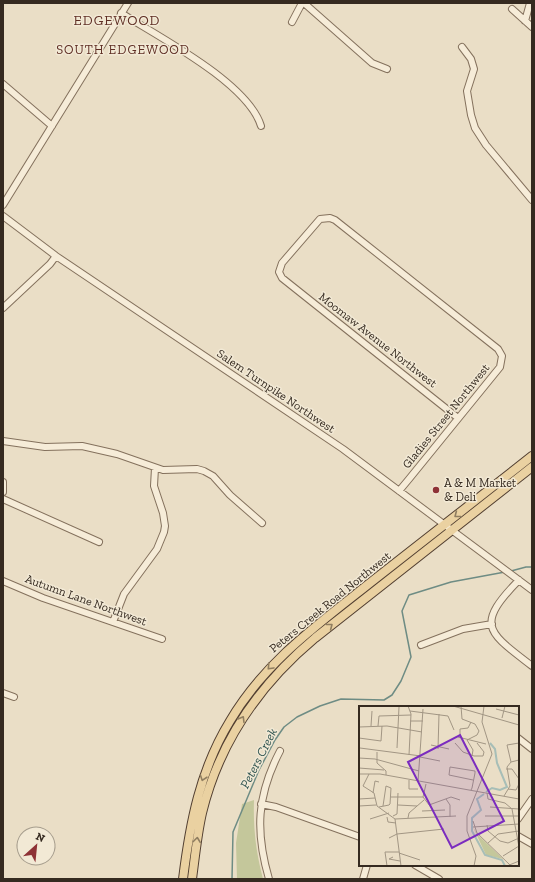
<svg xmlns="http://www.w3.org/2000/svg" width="535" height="882" viewBox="0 0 535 882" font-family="'Zilla Slab',serif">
<rect width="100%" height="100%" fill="#eadec6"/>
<path fill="#c4c79b" d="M254,800C253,828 256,852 263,879H237L236,843L242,804Z"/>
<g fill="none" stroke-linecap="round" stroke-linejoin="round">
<path stroke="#6e8c84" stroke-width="1.5" d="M511,571L526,567H532
M232,879L233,832L259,770L275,740L284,727L297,717L320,706L341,699L384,700L392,695L401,681L411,657L402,611L409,595L451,582L505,572"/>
<defs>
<path id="minor" d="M304,3L372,63L387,69
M512,9L532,27
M121,13C159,37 248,83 261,126
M525,21L530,3
M292,22L302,3
M462,47L471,59L474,69L467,91L471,115L475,128L486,145L532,200
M3,84L52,126
M3,205L128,3
M3,216L56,256L343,449L532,590
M3,308L50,264L56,256
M3,441L45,447L82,446L117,454L163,470L197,469L204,471L213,476L230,495L262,523
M3,482V492
M399,491L409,479L500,367L502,356L498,349L335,220L330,218L320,219L282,263L279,272L282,278L458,418
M3,499L99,542
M519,580C474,626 488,632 532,666
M3,581L43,598L162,639
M113,622L124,594L157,549L164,532L165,526L163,513L154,486L155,468
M421,645L463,629L492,624
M3,693L14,697
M518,738L532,749
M261,804L276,807L360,837
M518,819L532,799
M518,836L532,844
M415,865L439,879
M269,879C255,831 257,795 280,751
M363,879L367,865"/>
<path id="major" d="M183,879C190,823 200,770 230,721C265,661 321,622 375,579C427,538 480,497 532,456
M192,879C195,857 197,835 202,813C219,743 260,684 315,638L532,467"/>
</defs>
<use href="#minor" stroke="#84715d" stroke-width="8"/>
<use href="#major" stroke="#523f31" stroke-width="10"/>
<use href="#minor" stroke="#f6ecd8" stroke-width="6"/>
<use href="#major" stroke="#ead1a1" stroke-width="8"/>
</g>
<defs><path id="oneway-chevron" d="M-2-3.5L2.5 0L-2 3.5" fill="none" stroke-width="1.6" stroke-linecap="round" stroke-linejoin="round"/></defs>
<g stroke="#907e60">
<use href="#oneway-chevron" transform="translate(457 515) rotate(142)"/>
<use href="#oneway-chevron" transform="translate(330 626) rotate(-38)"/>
<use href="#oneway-chevron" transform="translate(270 667) rotate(133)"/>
<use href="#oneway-chevron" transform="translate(242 719) rotate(-59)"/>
<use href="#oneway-chevron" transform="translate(203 778) rotate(109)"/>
<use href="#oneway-chevron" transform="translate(197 840) rotate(-83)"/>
</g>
<circle fill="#8e3236" stroke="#f2e9d5" stroke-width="1.5" cx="436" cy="490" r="4"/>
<g text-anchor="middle" stroke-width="3" stroke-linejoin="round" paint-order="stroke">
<g font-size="12" fill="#352a20" stroke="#f2e9d5">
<text transform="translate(378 340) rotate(38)" y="4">Moomaw Avenue Northwest</text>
<text transform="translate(276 391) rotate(34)" y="4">Salem Turnpike Northwest</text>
<text transform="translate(446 416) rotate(-51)" y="4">Gladies Street Northwest</text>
<text transform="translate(86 600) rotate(20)" y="4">Autumn Lane Northwest</text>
<text transform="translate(330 602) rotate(-39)" y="4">Peters Creek Road Northwest</text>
</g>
<g font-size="12" fill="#352a20" stroke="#f2e9d5" text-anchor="start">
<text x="444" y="487">A &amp; M Market<tspan x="444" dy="14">&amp; Deli</tspan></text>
</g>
<g font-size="13" letter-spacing="1" fill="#5e2d23" stroke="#f2e9d5">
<text x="123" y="54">SOUTH EDGEWOOD</text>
</g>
<g font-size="13" font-style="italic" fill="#305450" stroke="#f2e9d5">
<text transform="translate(258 758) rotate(-63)" y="5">Peters Creek</text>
</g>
<g font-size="14" letter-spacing="1" fill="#5e2d23" stroke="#f2e9d5">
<text x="117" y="25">EDGEWOOD</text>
</g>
</g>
<g transform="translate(359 706)">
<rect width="160" height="160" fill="#eadec6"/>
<path d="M114,121L119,129L144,153L127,149Z" fill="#c4c79b"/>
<path fill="none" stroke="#a7beb7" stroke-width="2" d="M127,86L133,82L141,84L148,81L138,57L136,43L131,37M125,88L118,93L122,104L113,112V125L126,149L143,154L146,160"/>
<path fill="none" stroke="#a29684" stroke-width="1" d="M49,0L52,8L50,49M94,0L160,19M102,0L103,13L116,18L120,25L118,29L108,34L114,44L113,50M137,3L160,9M51,5L89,10L95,24M143,12L146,0M51,15H64M12,20L13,5M19,20L20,10L52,9M0,21L28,20L63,26M99,31L127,38M0,32L22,35L23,20M101,32V23L109,22L112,16M96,37L104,46L115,50H124L125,46L118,37M72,39L90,43M1,42L62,50M38,42L40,1M79,43L80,8M18,46V57L27,65V69M61,51L81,55M0,52L16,53L60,65M152,56L148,39L160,37M0,62L25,64M147,63H153L160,73M0,68H21L160,93M10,68L4,80L15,87L18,100L36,113L42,160M50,74V83H59M59,76L64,3M67,78L64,91L74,104M149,83L157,84L160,78M112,84L113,82L116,67V65L91,61L90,69L114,74M14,87L16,75L20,76M128,87L129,93L146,97L153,103L160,141M145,90L151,80L148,61L152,56L160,54M32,91H64M0,93L16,92M87,93L91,99V111M39,99L58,100M70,99L92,91L101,94M0,100L17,99M20,101L30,99L31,98L32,82L27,80L24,100M131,101L160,103M63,105L86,104M34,110L38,108L39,87M126,110H160M28,111L29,116L37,117M49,112L50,107L65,94M11,113L30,107M36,113L97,110M114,115L118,127L151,159M128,119L129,125L141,135L149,137L160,132M114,121L160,118M30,132L38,128L85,123M129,137L139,128L160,125M26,146H40M26,146L28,160M40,147L61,154M144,150L160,140M34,151L30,153L41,155M115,160L117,150L108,125V110L133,48L123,16L125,0M148,160L160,155"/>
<path fill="#7b2cbf" fill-opacity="0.15" stroke="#7b2cbf" stroke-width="2" d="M101,29L145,115L93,142L49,56Z"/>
<rect width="160" height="160" fill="none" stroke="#352a20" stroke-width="2"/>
</g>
<rect width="535" height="882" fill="none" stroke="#352a20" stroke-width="8"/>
<g transform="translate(36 846) rotate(27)"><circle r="19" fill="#f2e9d5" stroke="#a69d8d"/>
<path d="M0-3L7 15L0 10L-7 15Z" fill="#8e3236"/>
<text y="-6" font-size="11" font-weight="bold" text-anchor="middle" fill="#352a20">N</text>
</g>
</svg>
